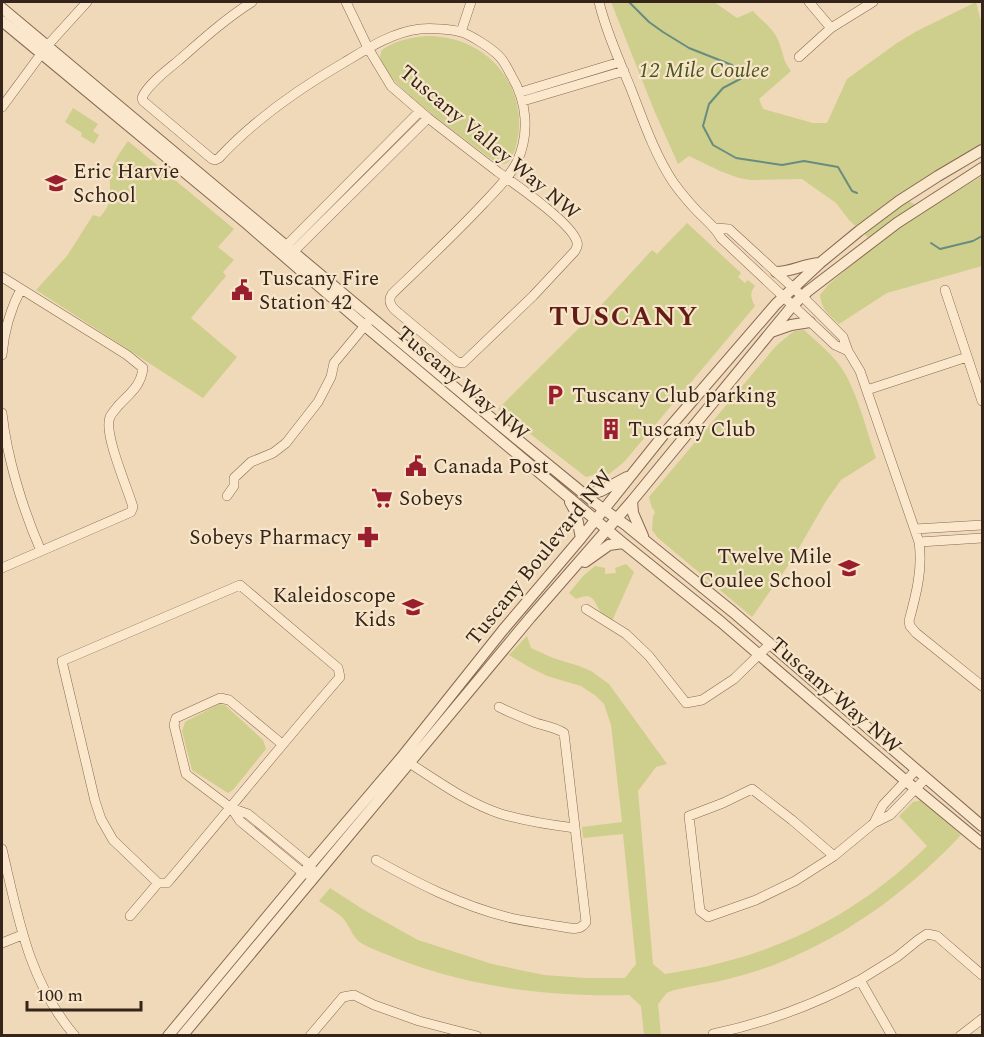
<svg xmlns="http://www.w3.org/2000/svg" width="984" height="1037" viewBox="0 0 984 1037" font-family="Spectral,serif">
<rect width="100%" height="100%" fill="#f0d9b9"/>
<path fill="#cece8d" d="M611,2H714L737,18L753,11C760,19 771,27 776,36C783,48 782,61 791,71L759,99L763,109L813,123H827L847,79L897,43L917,31L976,2L982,25V145L901,196L925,211L982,176V266L887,293L839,324C828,314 822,310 820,295L829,284L876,245L849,220L836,203L802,179L751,180L739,178L720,171L689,156L678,164L654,110Z
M428,36C480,36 521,75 519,128C518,138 516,152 510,160C506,166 499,164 494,161C471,143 385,84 380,59C380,56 381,52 382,50C396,40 412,37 428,36Z
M73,108L98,124L93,131L99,135L94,144L81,136L82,133L65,122Z
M128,141L234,229L218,247L234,260L223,272L226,276L191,318L237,357L203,398L36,290L67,256L93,215L100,217C116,200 107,189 111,171C114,160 122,150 128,141Z
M687,223L741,273L738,277L745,283L748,280L755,286C749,293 751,299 755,306L624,462L609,474H597L586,477L498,409L593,314L652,250L657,254Z
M804,330C816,341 828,351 838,363C856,386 866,429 876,458L841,480L826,501L792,560L752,617L658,538L652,530L653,516L655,513L654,510L652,508L649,497L776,346L794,331Z
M626,564L634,572L612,621C609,619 606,618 603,615C594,605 596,590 576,599L569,593L584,575L595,566L605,568V574L616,573L615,568Z
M527,636L531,648L553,658L579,666L591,671L609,684L667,764L656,767L638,791L653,964L665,974C683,971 702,968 720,963C800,943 869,904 927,846L899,816L913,802L922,800L961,835C913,886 858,928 795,956C771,967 746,975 720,981C711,983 672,989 667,993C664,996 661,1001 658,1004L661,1035H644L641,1006L629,995C551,997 476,988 403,961C391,956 371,949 361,943C352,937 349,924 342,917C335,911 326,906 319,901L330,888L364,910L418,940L492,964L544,975L585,978H625L636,964L623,834L583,838L582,827L622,822L611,725L604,704L596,696L581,686L547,676L529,667L509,655Z
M219,704L225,705L263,740L266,749L233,790L228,793L192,770L182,731L185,722Z"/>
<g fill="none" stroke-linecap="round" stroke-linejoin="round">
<path stroke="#668d7f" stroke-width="2" d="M629,2L649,22L663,32L689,48L732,65L742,78L723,88L709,104L703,126L713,145L736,158L782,165L804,161L838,167L852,191L857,193
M931,243L940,249L973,241L982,236"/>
<defs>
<path id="minor" d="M252,2C225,19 202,40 178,61C167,70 147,85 142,98L143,101L212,159L215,160L219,158C255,119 300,88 345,62C368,48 393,32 420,29C430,28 451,29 461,32C471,35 491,48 499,56C504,61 508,69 511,75C527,101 530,133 517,162C509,178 495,191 483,204C454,235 423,264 392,294C388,300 390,305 395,310L457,362L463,363L533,296L575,251C577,247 578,245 577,242C572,223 515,184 498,172L428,118L391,86L368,48L346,2
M599,2C606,31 619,60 631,89C643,120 654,153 673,182C681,193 690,204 700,214C708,222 715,227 721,238L835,345L848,351
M809,2L831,28
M461,32L471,2
M799,57L831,28L873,2
M521,92L620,62
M523,101L624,71
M2,107L47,46L87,2
M716,228L729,229L802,296L843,337L848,351L860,371L919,542C923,569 916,595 909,621L910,626L916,633L982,686
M284,253L286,246L420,111
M289,254L293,252L428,118
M2,277L127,355L143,368C141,386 130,393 118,406C116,409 111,414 110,417C103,433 128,489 133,507L131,512L2,568
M945,290L982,401
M2,355C4,331 10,310 21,289
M867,390L967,357
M2,413C7,458 23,510 41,551
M227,496L234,486V478L251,462L273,453L286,443L318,402L331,377L334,363L368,322
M915,529L982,525
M919,542L982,538
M240,585L338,668L340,677C281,745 225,815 167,883H158L113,840L101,819L95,801L62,661Z
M586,609L626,634L649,656L686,703L702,700L734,679L770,644
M282,744L229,700L220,698L176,718L174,725L186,774L231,808L248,814L310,865L315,876
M403,759C435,779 465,802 501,814C525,821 550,825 575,828
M232,809L240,821L303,873L310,875
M874,823L883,805L916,770
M2,849C18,916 28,981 75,1036
M834,856L792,820L752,789L723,803L689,816L700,911L708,917L756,900L795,881L834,856L874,823L890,815L926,778
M376,860C417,883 460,905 507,917C523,921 540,923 557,926C568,927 579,933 586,922L564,733C555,727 546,726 536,723C523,718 511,713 499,707
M130,916L158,883
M2,943L22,935
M713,1034C764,1023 814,1005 860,980
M310,1036L343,997L354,995L374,1005L419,1021L477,1036
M892,1036L860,980L897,957L918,940L927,934L937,936L982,975
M960,1036L982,1019"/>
<path id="tertiary" d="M2,8L501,426L595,503L627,526L733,612L982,826
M2,21L247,224L365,326L623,543L721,622L906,781L982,844
M776,272C791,272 804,264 819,263
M771,332L791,325L810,322
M586,494L601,491L627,477
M632,501L633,513L643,536
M570,502L576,513L581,538
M585,562L609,545L623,543
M168,1036L310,865L401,758L503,630L581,538L669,428L776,304L820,263L859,231L899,201L938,176L982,150
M182,1036L530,618L632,501L793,305L808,291L897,223L982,168"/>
</defs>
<use href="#minor" stroke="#876953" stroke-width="10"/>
<use href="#tertiary" stroke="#876953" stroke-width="12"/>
<use href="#minor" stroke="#fbe8cc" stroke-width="9"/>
<use href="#tertiary" stroke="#fbe8cc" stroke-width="10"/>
</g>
<defs>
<symbol id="school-bare" viewBox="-9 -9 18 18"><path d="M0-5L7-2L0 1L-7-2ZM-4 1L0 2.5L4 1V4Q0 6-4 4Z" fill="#9a1f2e" stroke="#f7e5c9" stroke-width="2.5" paint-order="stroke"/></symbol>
<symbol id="civic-bare" viewBox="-9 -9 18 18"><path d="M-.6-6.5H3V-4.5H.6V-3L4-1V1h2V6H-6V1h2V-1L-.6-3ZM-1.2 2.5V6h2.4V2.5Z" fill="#9a1f2e" stroke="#f7e5c9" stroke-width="2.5" paint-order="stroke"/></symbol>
<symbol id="parking-bare" viewBox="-9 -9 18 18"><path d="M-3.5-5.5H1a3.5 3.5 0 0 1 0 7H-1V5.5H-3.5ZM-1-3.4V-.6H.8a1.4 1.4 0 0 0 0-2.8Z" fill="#9a1f2e" stroke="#f7e5c9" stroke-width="2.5" paint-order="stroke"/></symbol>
<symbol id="building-bare" viewBox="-9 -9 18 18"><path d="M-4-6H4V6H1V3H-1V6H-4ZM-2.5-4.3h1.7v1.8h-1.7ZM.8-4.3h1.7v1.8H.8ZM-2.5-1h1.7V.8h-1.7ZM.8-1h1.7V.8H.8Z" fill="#9a1f2e" stroke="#f7e5c9" stroke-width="2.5" paint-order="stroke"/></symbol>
<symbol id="supermarket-bare" viewBox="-9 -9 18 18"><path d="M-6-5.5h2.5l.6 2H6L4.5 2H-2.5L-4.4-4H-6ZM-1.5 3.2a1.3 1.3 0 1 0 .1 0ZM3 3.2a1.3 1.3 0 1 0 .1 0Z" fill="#9a1f2e" stroke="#f7e5c9" stroke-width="2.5" paint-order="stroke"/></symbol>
<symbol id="pharmacy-bare" viewBox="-9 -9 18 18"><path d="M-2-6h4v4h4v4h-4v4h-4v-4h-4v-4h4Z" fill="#9a1f2e" stroke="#f7e5c9" stroke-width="2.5" paint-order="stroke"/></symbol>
</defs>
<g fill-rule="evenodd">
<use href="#school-bare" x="41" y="168" width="30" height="30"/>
<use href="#civic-bare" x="227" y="275" width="30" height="30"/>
<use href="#parking-bare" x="540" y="380" width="30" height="30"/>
<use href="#building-bare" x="596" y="414" width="30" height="30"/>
<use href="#civic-bare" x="401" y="451" width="30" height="30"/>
<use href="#supermarket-bare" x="367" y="483" width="30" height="30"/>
<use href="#pharmacy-bare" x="353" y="522" width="30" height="30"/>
<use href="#school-bare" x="834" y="553" width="30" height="30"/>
<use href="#school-bare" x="398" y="592" width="30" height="30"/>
</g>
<g text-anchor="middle" stroke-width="4.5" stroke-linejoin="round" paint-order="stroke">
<g font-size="21" font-style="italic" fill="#4c531e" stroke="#f7e5c9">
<text x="704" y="77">12 Mile Coulee</text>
</g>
<g font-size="21" fill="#352419" stroke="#f7e5c9">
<text transform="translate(490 142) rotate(40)" y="7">Tuscany Valley Way NW</text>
<text transform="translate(463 383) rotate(40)" y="7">Tuscany Way NW</text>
<text transform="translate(539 557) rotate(-51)" y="7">Tuscany Boulevard NW</text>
<text transform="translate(836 695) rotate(41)" y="7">Tuscany Way NW</text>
</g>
<g font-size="21" fill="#352419" stroke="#f7e5c9" text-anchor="start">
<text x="73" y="178">Eric Harvie<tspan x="73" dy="24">School</tspan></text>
<text x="259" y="285">Tuscany Fire<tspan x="259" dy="24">Station 42</tspan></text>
<text x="572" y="402">Tuscany Club parking</text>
<text x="628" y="436">Tuscany Club</text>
<text x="433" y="473">Canada Post</text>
<text x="399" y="505">Sobeys</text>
<text x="351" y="544" text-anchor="end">Sobeys Pharmacy</text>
<text x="832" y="563" text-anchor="end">Twelve Mile<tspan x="832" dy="24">Coulee School</tspan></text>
<text x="396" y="602" text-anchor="end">Kaleidoscope<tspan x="396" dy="24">Kids</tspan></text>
</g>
<g font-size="27" font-weight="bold" letter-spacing="1.5" fill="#641d16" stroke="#f7e5c9">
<text x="624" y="325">TUSCANY</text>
</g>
</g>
<rect width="984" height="1037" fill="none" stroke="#352419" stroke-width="6"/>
<path d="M27 1001v9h114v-9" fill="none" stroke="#352419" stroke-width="3"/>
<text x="36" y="1001" font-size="18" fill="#352419" stroke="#f7e5c9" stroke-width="4.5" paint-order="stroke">100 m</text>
</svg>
